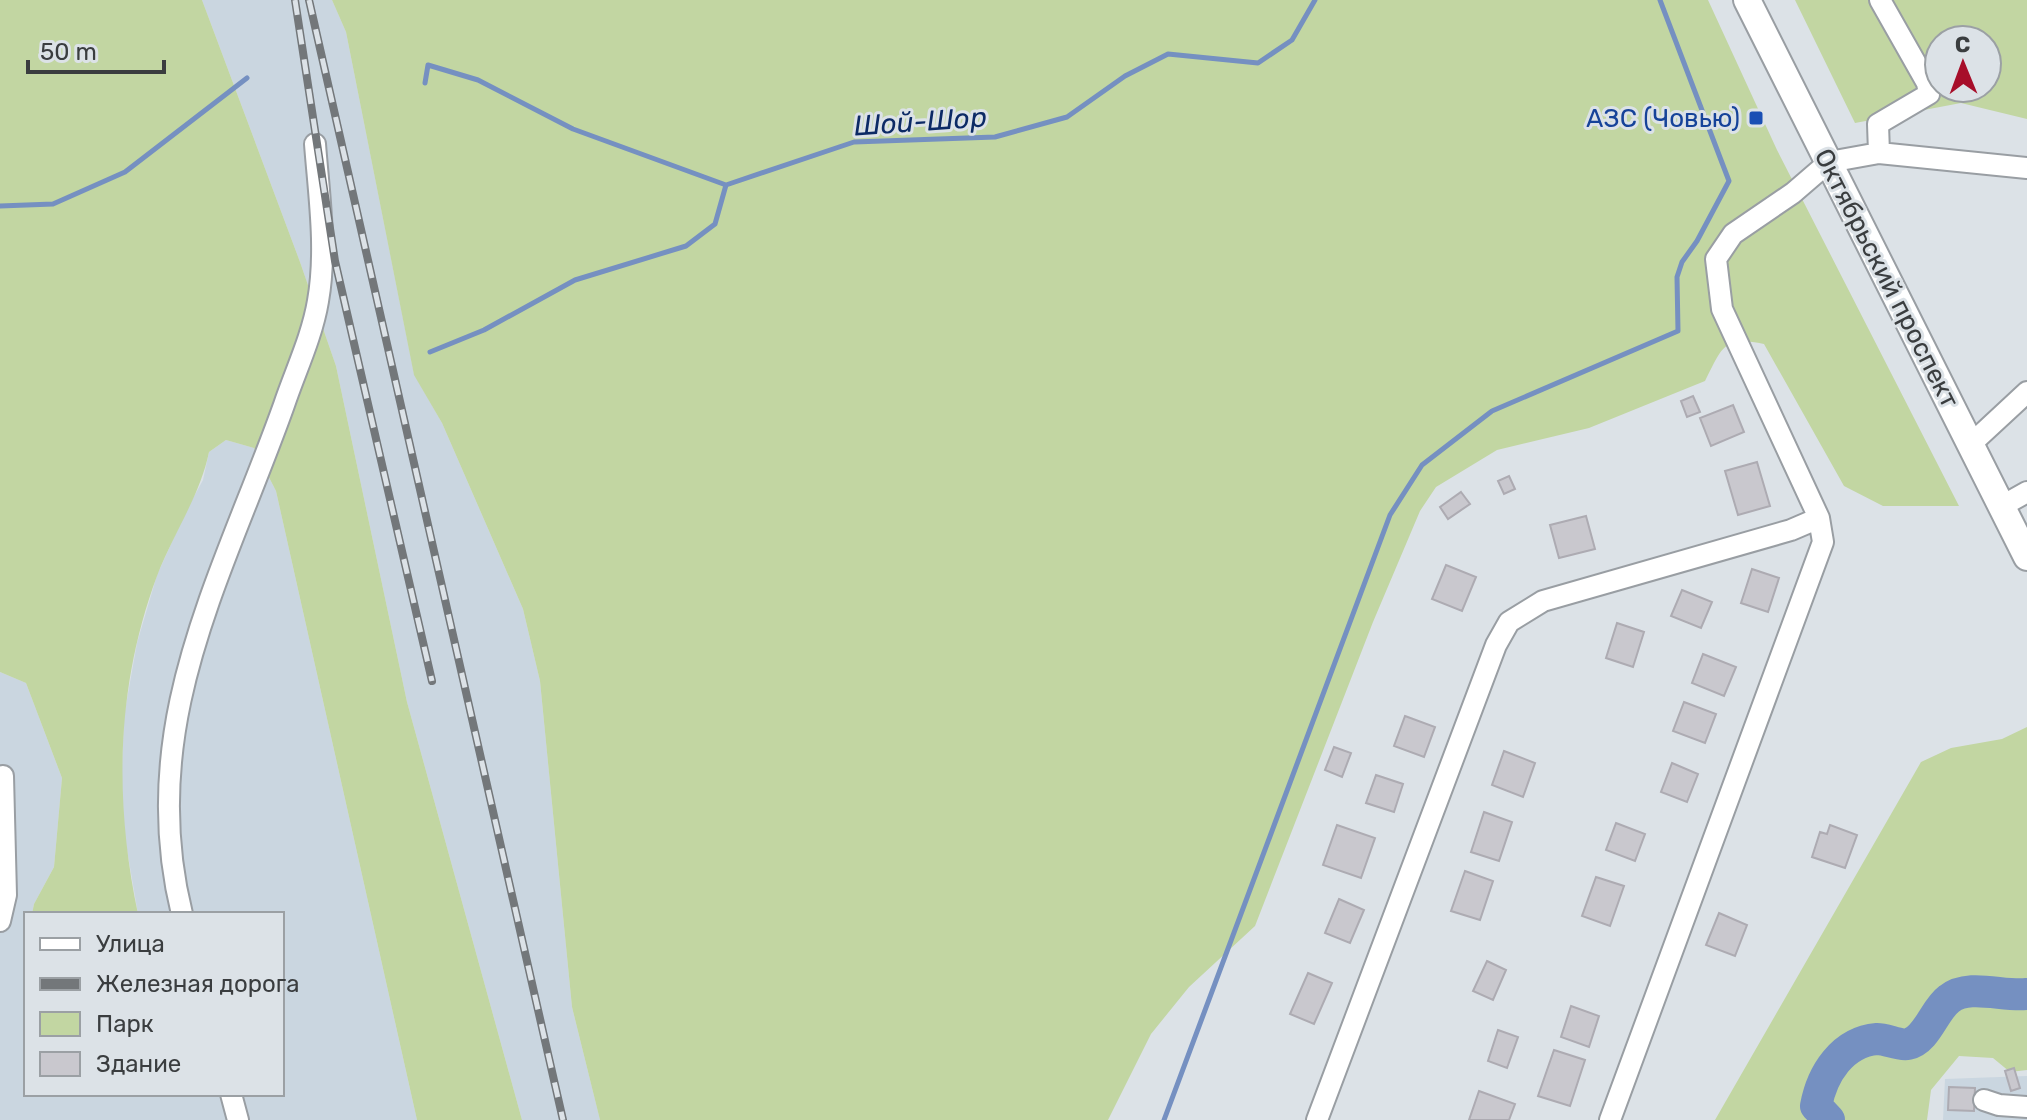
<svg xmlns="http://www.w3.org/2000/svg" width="2027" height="1120" viewBox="0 0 2027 1120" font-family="Rubik,sans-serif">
<rect width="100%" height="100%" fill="#dce2e7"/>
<path fill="#cad6e0" d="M202,0H332L346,32L414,374L442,423L523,609L540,681L572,1007L600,1120H522L407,702L336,366L300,262Z
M226,440L254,448L276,491L417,1120H0V672L26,683L62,778L54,867L34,904L32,914H26V1094H282V914H138L124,832L121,793L124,716L137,643L157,575L186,511L203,480L209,452Z
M2027,1076V1120H1943L1945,1079Z"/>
<path fill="#c2d6a2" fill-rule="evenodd" d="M0,0H202L300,262L336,366L407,702L522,1120H417L276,491L254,448L226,440L209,452C200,496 173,534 157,576C116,686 114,800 138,914H32L34,904L54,867L62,778L26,683L0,672Z
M332,0H1708L1777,150L1959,506H1883L1844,486L1764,344C1723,335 1722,348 1705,381L1589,428L1497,450L1436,487L1420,511L1373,622L1255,926L1189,987L1151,1034L1108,1120H600L572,1007L540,681L523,609L442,423L414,375L346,32Z
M1795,0H2027V119L1961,103L1855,123ZM1939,40H1987V88H1939Z
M2027,727V1070L2010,1072L1993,1058L1959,1056L1931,1090L1927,1120H1715L1921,762L1951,748L2002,739Z"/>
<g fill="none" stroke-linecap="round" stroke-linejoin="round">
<path stroke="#7590c1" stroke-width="5" d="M425,83L428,65L478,80L573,129L726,185L854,142L995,137L1067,117L1125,76L1168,54L1258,63L1292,40L1315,0
M0,206L53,204L125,172L247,78
M430,352L484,330L575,280L686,246L715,224L726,185
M1164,1120L1390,515L1422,465L1492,411L1678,331L1677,277L1682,262L1697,241L1729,181L1660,0"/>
<path stroke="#7590c1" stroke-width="32" d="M1829,1120L1816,1106C1822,1074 1842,1042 1877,1039C1887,1039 1899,1046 1908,1044C1927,1040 1934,1010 1949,999C1969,983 2003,997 2027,994"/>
</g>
<path fill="#c9c8ce" stroke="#adabb2" stroke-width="2" d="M1693,396L1700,412L1687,417L1681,401Z
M1733,405L1744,432L1711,446L1700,418Z
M1757,462L1770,506L1738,515L1725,471Z
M1509,476L1515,489L1504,494L1498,481Z
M1461,492L1470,504L1448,519L1440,507Z
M1586,516L1595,549L1559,558L1550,525Z
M1446,565L1476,577L1462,611L1432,599Z
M1752,569L1779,578L1768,612L1741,603Z
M1682,590L1712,602L1701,628L1671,616Z
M1617,623L1644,632L1633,667L1606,658Z
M1703,654L1736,667L1724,696L1692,683Z
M1684,702L1716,714L1705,743L1673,731Z
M1405,716L1435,727L1424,757L1394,746Z
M1334,747L1351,753L1342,777L1325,770Z
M1504,751L1535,763L1523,797L1492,785Z
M1672,763L1698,774L1687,802L1661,792Z
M1376,775L1403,784L1394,812L1366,803Z
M1484,812L1512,822L1499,861L1471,852Z
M1616,823L1645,834L1635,861L1606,850Z
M1337,825L1375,838L1361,878L1323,865Z
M1830,825L1857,835L1845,868L1812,857L1820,832L1827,834Z
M1465,871L1493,881L1480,920L1451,911Z
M1596,877L1624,886L1610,926L1582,916Z
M1339,899L1364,910L1350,943L1325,933Z
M1719,913L1747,925L1735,956L1706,945Z
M1487,961L1506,970L1493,1000L1473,991Z
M1308,973L1332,983L1314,1024L1290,1014Z
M1571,1006L1599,1016L1589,1047L1561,1037Z
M1498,1030L1518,1037L1507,1068L1488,1061Z
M1554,1050L1585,1060L1570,1106L1538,1096Z
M2014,1068L2020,1088L2011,1091L2005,1071Z
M1949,1087L1975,1088L1974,1111L1948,1110Z
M1479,1091L1515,1104L1509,1120H1469Z"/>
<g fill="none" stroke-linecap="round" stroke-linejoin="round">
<defs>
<path id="minor" d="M1879,153L1878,124L1929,94L1927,83L1880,0
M1971,444L2027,392
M2002,506L2027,492
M182,914C135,725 223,576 284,405C295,372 312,337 318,301C327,250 319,196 315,144
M0,921L6,895L3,776
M231,1094L238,1120
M1984,1100L1999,1105L2027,1107
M1317,1120L1496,645L1509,622L1543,601L1791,530L1819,518
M1610,1120L1823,542L1819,518L1722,309L1716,259L1733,234L1793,193L1829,162L1879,153L2027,168"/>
<path id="major" d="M1747,0L2027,557"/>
</defs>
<use href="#minor" stroke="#999ea3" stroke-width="24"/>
<use href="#major" stroke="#999ea3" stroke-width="30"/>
<use href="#minor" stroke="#fff" stroke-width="20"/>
<use href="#major" stroke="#fff" stroke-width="26"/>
<defs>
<path id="rail" d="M295,0L335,261L432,681
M309,0L563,1120"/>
</defs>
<use href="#rail" stroke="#73777a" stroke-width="8"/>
<use href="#rail" stroke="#dce2e7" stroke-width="5" stroke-dasharray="15" stroke-linecap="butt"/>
</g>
<rect fill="#1a4fb4" stroke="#dce2e7" stroke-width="3" x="1748" y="110" width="16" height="16" rx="4"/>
<g text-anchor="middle" stroke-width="6" stroke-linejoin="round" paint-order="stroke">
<g font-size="26" fill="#164399" stroke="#dce2e7" text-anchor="end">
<text x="1740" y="127">АЗС (Човью)</text>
</g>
<g font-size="26" fill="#3a3d3f" stroke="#dce2e7">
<text transform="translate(1887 278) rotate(63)" y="9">Октябрьский проспект</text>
</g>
<g font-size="28" font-style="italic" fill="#0c2a65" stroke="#dce2e7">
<text transform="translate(920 121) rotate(-4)" y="10">Шой-Шор</text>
</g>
</g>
<rect x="24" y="912" width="260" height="184" fill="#dce2e7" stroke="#9ba0a4" stroke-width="2"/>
<rect x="40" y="938" width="40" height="12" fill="#ffffff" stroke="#9ba0a4" stroke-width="2"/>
<text x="96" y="952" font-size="24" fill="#3a3d3f">Улица</text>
<rect x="40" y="978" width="40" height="12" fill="#73777a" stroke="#9ba0a4" stroke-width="2"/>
<text x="96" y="992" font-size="24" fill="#3a3d3f">Железная дорога</text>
<rect x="40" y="1012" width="40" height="24" fill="#c2d6a2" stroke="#9ba0a4" stroke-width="2"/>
<text x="96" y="1032" font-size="24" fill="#3a3d3f">Парк</text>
<rect x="40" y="1052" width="40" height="24" fill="#c9c8ce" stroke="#9ba0a4" stroke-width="2"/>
<text x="96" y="1072" font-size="24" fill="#3a3d3f">Здание</text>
<g transform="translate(1963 64) rotate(359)"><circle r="38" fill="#dce2e7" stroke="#9ba0a4" stroke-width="2"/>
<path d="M0-6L14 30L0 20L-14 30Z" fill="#a70e2a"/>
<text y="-12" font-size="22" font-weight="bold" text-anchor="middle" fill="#3a3d3f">С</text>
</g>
<path d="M28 60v12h136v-12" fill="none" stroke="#3a3d3f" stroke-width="4"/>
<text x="40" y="60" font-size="24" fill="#3a3d3f" stroke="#dce2e7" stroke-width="6" paint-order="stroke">50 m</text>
</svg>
